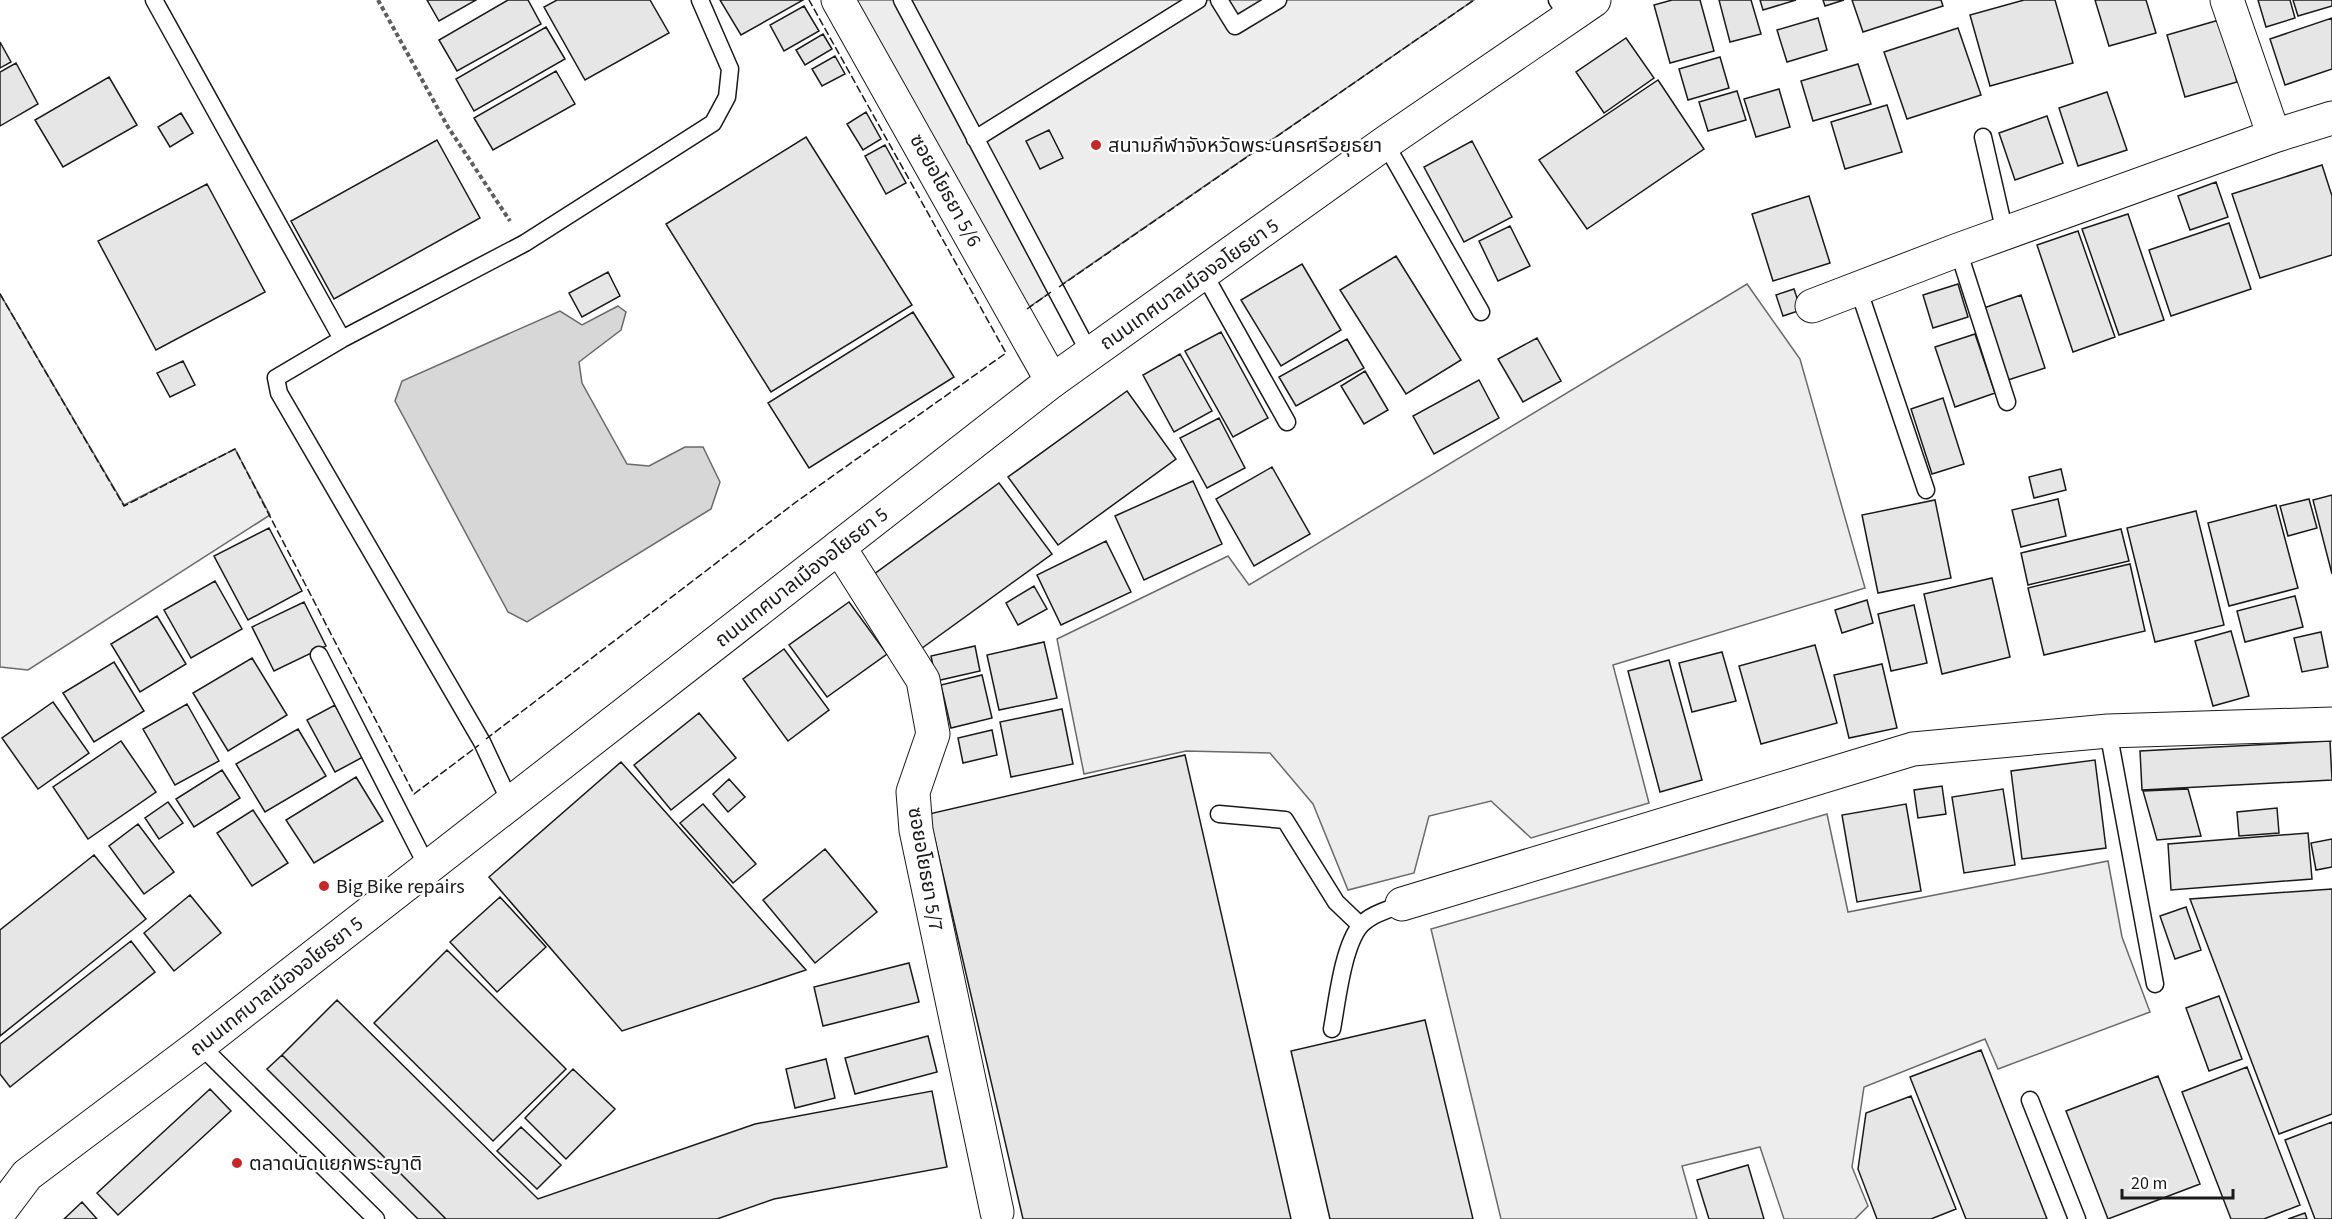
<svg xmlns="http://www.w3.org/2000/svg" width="2332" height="1219" viewBox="0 0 2332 1219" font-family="'Source Sans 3','Noto Sans Thai',sans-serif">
<rect width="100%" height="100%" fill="#fff"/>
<path fill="#ededed" stroke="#6a6a6a" stroke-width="1.5" d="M847,0H1474L1022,312Z
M1747,284L1800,359L1865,588L1613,665L1649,803L1531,838L1491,801L1429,816L1414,873L1348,890L1313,804L1270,753L1186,751L1084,774L1057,639L1228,556L1249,585Z
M0,294L124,505L235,449L270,515L28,670L0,667Z
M1827,814L1848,912L2108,861L2122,937L2150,1012L1998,1069L1985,1039L1864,1087L1852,1167L1868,1206L1855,1219H1784L1760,1147L1682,1166L1697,1219H1501L1431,929Z"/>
<path fill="#d7d7d7" stroke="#6a6a6a" stroke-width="1.5" d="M618,306L626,312L621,330L579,362L582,383L627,464L649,466L685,447H703L720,482L711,509L527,622L508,612L395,401L402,381L560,311L582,325Z"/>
<path fill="#e6e6e6" stroke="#1a1a1a" stroke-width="1.5" d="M427,0H476L439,21Z
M508,0H528L541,24L457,71L439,40Z
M557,0H650L669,33L585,80L544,7Z
M720,0H803L741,35Z
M1672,0H1700L1714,51L1670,63L1654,5Z
M1719,0H1751L1761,34L1730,42Z
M1760,0H1796L1763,10Z
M1823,0H1844L1825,6Z
M1852,0H1941L1943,6L1863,32Z
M2024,0H2055L2073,63L1990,86L1970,15Z
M2095,0H2146L2156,33L2109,46Z
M2258,0H2290L2295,18L2266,27Z
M2293,0H2332V6L2298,16Z
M804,6L819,31L784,51L770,25Z
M1818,18L1827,50L1787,62L1777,30Z
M2332,18V69L2285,85L2270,39Z
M2219,20L2237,82L2185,97L2167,35Z
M546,27L565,59L474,111L456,79Z
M1958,28L1981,95L1907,119L1884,52Z
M823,34L832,49L805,65L796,50Z
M1626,38L1654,78L1604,113L1576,72Z
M0,42L11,62L0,68Z
M835,56L845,74L822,86L812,69Z
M1720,57L1729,88L1688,100L1679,69Z
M16,63L38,104L0,126V72Z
M1858,64L1871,104L1813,121L1801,81Z
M556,71L575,104L493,150L474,118Z
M109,77L137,125L63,167L35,120Z
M1658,80L1704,149L1587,229L1539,160Z
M1779,89L1790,127L1756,137L1744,99Z
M1737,91L1746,120L1708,131L1699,102Z
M2107,92L2127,150L2078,166L2059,108Z
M1887,105L1902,152L1845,169L1831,122Z
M866,112L881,139L863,150L847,124Z
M181,113L193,133L170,147L158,127Z
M2047,116L2063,163L2015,180L1999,133Z
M1049,130L1063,158L1040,169L1026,141Z
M806,137L912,305L771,392L666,224Z
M437,140L480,218L334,299L291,221Z
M1472,141L1512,217L1464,242L1424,167Z
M885,145L906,183L886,194L865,156Z
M2322,165L2332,196V255L2260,278L2232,194Z
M2216,182L2228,217L2190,230L2178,196Z
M207,184L265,292L156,350L98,241Z
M1809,196L1830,263L1773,281L1752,214Z
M2128,214L2164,320L2119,335L2082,229Z
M2229,223L2251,289L2171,316L2149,250Z
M1510,226L1530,266L1498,281L1479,241Z
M2078,231L2115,337L2073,352L2037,245Z
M1396,256L1461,360L1406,394L1340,290Z
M1302,264L1341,330L1281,366L1241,300Z
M608,272L620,296L582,317L569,293Z
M1958,284L1968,317L1933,328L1923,295Z
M1794,289L1801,310L1783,316L1776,295Z
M2021,295L2045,368L2005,381L1981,309Z
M913,312L954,377L809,468L768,403Z
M1221,332L1268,418L1233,437L1185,351Z
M1975,334L1995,393L1955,407L1935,347Z
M1537,338L1561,381L1523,402L1498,359Z
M1347,339L1364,368L1296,406L1279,377Z
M1180,354L1212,411L1174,432L1143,375Z
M183,361L195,385L170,397L157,373Z
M1365,371L1388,410L1364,424L1341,386Z
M1479,380L1499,418L1434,454L1413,416Z
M1127,391L1176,459L1058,545L1008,477Z
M1943,398L1964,464L1932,474L1911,409Z
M1219,418L1245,468L1207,488L1180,438Z
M1272,467L1310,534L1254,566L1216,499Z
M2061,469L2066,490L2034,498L2029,477Z
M1193,481L1222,544L1144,580L1115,516Z
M999,483L1052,554L918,651L866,580Z
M2332,495V574L2313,500Z
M2058,499L2066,536L2021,547L2012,510Z
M2309,499L2317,528L2288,536L2280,506Z
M1935,500L1951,578L1878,593L1862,515Z
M2276,505L2298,588L2229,606L2208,523Z
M2196,511L2224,625L2155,642L2127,528Z
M269,528L302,591L248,620L214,556Z
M2121,529L2129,561L2028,585L2021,553Z
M1106,541L1131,592L1061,625L1037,575Z
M2130,564L2145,631L2044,655L2028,588Z
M1992,578L2010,657L1942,674L1924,594Z
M215,581L242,629L191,658L164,610Z
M1034,586L1047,609L1018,625L1006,603Z
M2295,596L2303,627L2245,642L2237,611Z
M1867,600L1873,623L1842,633L1835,610Z
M304,602L326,646L274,671L252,627Z
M849,602L887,654L827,697L789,645Z
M1914,605L1927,663L1891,671L1878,614Z
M157,616L186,664L140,692L111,644Z
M2231,631L2249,696L2213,706L2195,641Z
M2321,632L2328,667L2302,672L2294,638Z
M1044,642L1057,698L999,710L987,655Z
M1815,645L1837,723L1761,744L1739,666Z
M975,646L980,671L936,681L931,656Z
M784,649L829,710L788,741L743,679Z
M1722,652L1736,701L1692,712L1679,663Z
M252,658L287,715L228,751L193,693Z
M1669,660L1702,780L1660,792L1628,671Z
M114,662L144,711L94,742L63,693Z
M1882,664L1897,728L1849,738L1834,675Z
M982,675L992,718L951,728L941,685Z
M53,702L89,753L38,789L2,738Z
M187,704L219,761L175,785L143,729Z
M335,705L363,757L335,772L307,720Z
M1062,709L1073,764L1011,777L1000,722Z
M699,713L736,758L671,810L634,765Z
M298,729L326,776L265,812L236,764Z
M992,730L997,755L963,763L958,738Z
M121,741L156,792L88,839L53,787Z
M2330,741L2332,780L2142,790L2140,751Z
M1185,755L1291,1219H1023L929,814Z
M2095,760L2106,848L2022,859L2011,771Z
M621,762L806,970L622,1031L489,877Z
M222,770L240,798L194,827L176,799Z
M356,777L383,821L314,863L286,820Z
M729,779L745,797L728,812L713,794Z
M1942,786L1946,814L1918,818L1914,790Z
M2003,789L2015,865L1964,873L1952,797Z
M2188,789L2201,836L2157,840L2143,791Z
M168,802L183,823L159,839L145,818Z
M703,804L756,864L733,883L680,823Z
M1906,804L1921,891L1857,902L1842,815Z
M2277,808L2279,833L2239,836L2237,812Z
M253,810L288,863L252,886L217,833Z
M138,824L174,872L144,894L109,846Z
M2308,833L2312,879L2171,890L2168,844Z
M2332,839V867L2316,870L2311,843Z
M825,849L877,912L815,963L763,900Z
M94,855L146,919L0,1036V930Z
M2332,889V1114L2279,1134L2190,899Z
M190,895L221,933L174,971L144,933Z
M500,897L546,947L497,992L450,942Z
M2186,907L2201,950L2175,959L2160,916Z
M131,941L155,972L10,1087L0,1074V1044Z
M447,950L566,1069L493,1141L374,1023Z
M909,963L919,1002L823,1026L814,987Z
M2219,996L2242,1059L2209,1071L2186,1008Z
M337,1000L538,1199L755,1124L932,1091L947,1167L774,1199L717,1219H446L282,1055Z
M1425,1020L1473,1219H1330L1291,1051Z
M928,1036L937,1072L855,1094L845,1058Z
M1981,1050L2047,1219H1966L1910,1077Z
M282,1055L446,1219H418L267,1069Z
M826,1059L835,1098L795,1108L786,1069Z
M2247,1067L2300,1205L2264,1219H2231L2182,1092Z
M573,1069L615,1109L566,1159L525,1118Z
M2158,1076L2200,1184L2108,1219L2066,1111Z
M210,1089L231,1111L118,1215L97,1193Z
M1911,1096L1956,1209L1931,1219H1877L1858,1169L1866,1113Z
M2332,1122V1219H2315L2285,1140Z
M521,1127L561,1165L537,1189L497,1151Z
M1748,1165L1764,1219H1709L1697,1180Z
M82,1202L97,1219H64Z
M2305,1213L2307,1219H2288Z"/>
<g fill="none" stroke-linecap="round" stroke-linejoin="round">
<defs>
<path id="lane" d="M154,0L342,339
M902,0L1090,354
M1219,0L1235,26L1278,0
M1557,0L1569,18
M1983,137L2005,233
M975,139L1198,0
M1385,143L1481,312
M1958,250L2007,402
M1204,274L1287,422
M1858,288L1926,490
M319,655L428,868
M2108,731L2155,984
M511,804L482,742L279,393L276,378L342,339L525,243L713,123L727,97L730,69L700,0
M1219,814L1285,820L1336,902L1360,925
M1332,1029C1337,1002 1343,945 1361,925C1371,914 1388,910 1402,904
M200,1045L376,1219
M2030,1100L2077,1219"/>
<path id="street" d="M838,0L1052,381
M2227,0L2274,136
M1812,306L1958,250L2274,136L2332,118
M839,547L923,680L933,734L913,792L916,830L997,1212
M1402,904L1913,749L2108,731L2332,724"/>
<path id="secondary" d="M0,1211L27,1175L200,1045L1052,381L1385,143L1594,0"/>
</defs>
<use href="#lane" stroke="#1a1a1a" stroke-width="19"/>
<use href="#street" stroke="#1a1a1a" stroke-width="35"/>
<use href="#secondary" stroke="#1a1a1a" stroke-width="35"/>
<path stroke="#5f5f5f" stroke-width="4" stroke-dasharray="4.5 3" stroke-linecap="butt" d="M378,0L448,127L510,221"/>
<use href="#lane" stroke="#fff" stroke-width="16"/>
<use href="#street" stroke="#fff" stroke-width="33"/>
<use href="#secondary" stroke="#fff" stroke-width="33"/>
<path stroke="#1a1a1a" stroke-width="1.5" stroke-dasharray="8 3" stroke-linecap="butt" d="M1059,287L1474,0
M0,294L124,506L235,449L414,794L479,745
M1027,309L1051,292
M486,739L796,502L1006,353L809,0"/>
</g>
<g fill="#c62828" stroke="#fff" stroke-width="2">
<circle cx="1096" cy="145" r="6"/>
<circle cx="324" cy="886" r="6"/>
<circle cx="237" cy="1163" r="6"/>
</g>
<g text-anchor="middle" stroke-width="4.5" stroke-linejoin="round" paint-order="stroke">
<g font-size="20" fill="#1a1a1a" stroke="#fff" text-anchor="start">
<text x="1108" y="152">สนามกีฬาจังหวัดพระนครศรีอยุธยา</text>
<text x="336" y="893">Big Bike repairs</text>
<text x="249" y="1170">ตลาดนัดแยกพระญาติ</text>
</g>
<g font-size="20" fill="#1a1a1a" stroke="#fff">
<text transform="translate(946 190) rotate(61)" y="7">ซอยอโยธยา 5/6</text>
<text transform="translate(1189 284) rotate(-35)" y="7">ถนนเทศบาลเมืองอโยธยา 5</text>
<text transform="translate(801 577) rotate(-38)" y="7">ถนนเทศบาลเมืองอโยธยา 5</text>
<text transform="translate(926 869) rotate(80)" y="7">ซอยอโยธยา 5/7</text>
<text transform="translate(276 986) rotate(-38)" y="7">ถนนเทศบาลเมืองอโยธยา 5</text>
</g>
</g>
<path d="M2122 1189v9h111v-9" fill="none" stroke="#1a1a1a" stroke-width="3"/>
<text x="2131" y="1189" font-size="18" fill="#1a1a1a" stroke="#ffffff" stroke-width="4.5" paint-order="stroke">20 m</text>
</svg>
